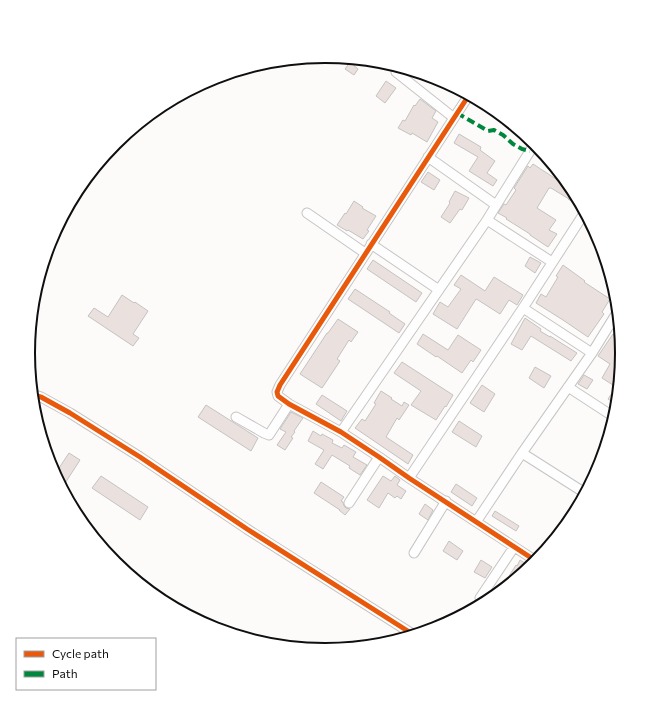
<svg xmlns="http://www.w3.org/2000/svg" width="650" height="706" viewBox="0 0 650 706" font-family="Commissioner,sans-serif">
<rect width="100%" height="100%" fill="#fdfbfa"/>
<path fill="#eae1df" stroke="#c4c2c2" d="M350,62L358,69L354,75L345,69Z
M386,81L396,88L385,103L376,96Z
M420,99L436,111L432,118L438,122L427,142L412,133L411,135L398,128L403,120L405,121L414,105L415,106Z
M459,134L481,147L480,150L495,161L487,173L497,180L493,186L469,171L478,157L454,143Z
M533,164L559,181L561,177L565,180L572,188L582,207L568,199H569L551,188H549L537,208L556,220L549,230L557,234L548,247L530,235V234L506,219L507,218L498,213L504,204L506,205L516,190L514,188L528,166L530,168Z
M428,172L440,180L434,190L421,182Z
M455,191L469,198L462,210L460,209L450,223L441,217L450,203L449,202Z
M354,201L363,207L362,208L376,216L367,230L369,231L363,239L348,230L347,231L337,225L345,213L346,214Z
M530,257L541,263L535,273L525,266Z
M373,260L422,293L416,302L367,269Z
M563,265L585,281L584,282L610,299L602,312L604,314L588,337L563,320L536,303L541,294L546,297L558,277L556,276Z
M461,275L485,291L494,277L523,295L517,305L509,300L500,314L478,300L476,299L457,329L433,314L440,302L448,307L461,289L454,285Z
M355,289L390,312L389,313L405,324L399,333L348,299Z
M122,295L134,303L135,302L148,311L133,334L139,338L133,346L88,316L94,308L108,317Z
M525,318L541,329L540,331L550,337V336L577,353L571,361L531,336L522,350L511,344Z
M338,319L358,332L351,342L349,340L337,359L340,361L322,388L300,374L327,333H328Z
M423,334L448,350L458,335L481,350L473,362L471,360L462,373L437,356L436,357L417,344Z
M613,334L621,340L622,353L617,405L608,399L616,387L602,378L610,364L598,356Z
M402,362L453,395L446,407L445,406L436,420L411,405L421,391L394,373Z
M535,367L551,376L544,388L529,378Z
M584,375L593,380L587,389L578,384Z
M482,385L495,394L484,412L470,403Z
M381,391L392,398L391,399L402,406L404,402L409,405L399,420L397,418L386,437L413,455L408,464L355,428L362,419L365,421L376,404L374,403Z
M322,395L347,411L341,421L316,404Z
M206,405L258,438L251,451L198,417Z
M291,412L303,418L294,431L295,432L291,437L293,438L285,450L277,445L286,432L280,429Z
M459,421L482,436L476,447L452,432Z
M313,431L321,436L322,434L333,440L332,443L342,448L344,445L356,452L353,457L367,465L360,475L349,468L350,466L332,455L323,469L315,464L324,450L308,441Z
M69,453L80,460L62,488L55,474Z
M101,476L148,507L140,520L92,488Z
M383,476L391,481L395,476L400,480L397,485L406,491L401,499L397,496L395,498L388,493L379,508L367,500Z
M321,482L344,497L341,501L343,502L344,506L346,508L350,509L345,515L339,510H340L314,493Z
M456,484L477,498L472,506L451,492Z
M425,504L433,510L428,520L419,514Z
M495,511L519,526L516,531L492,516Z
M449,541L463,551L457,560L443,551Z
M481,560L492,567L485,578L474,572Z
M520,560L531,567L515,580L509,576L516,565L517,566Z"/>
<g fill="none" stroke-linecap="round" stroke-linejoin="round">
<defs>
<path id="minor" d="M396,72L454,118
M469,95L280,385L277,392L278,396L289,404L341,432L379,457L409,478L536,561
M428,157L496,205
M307,213L365,253
M487,220L552,262
M371,244L439,290
M523,308L592,353
M568,387L614,417
M32,394L41,397L70,413L140,457L247,529L414,635
M236,417L264,433L269,435L289,404
M341,432L487,220L535,143
M522,453L585,493
M409,478L523,308L585,212
M349,503L379,457
M476,522L522,453L592,353L618,311
M414,553L446,501
M480,598L514,547"/>
</defs>
<use href="#minor" stroke="#c6c5c4" stroke-width="11"/>
<use href="#minor" stroke="#fffefe" stroke-width="9"/>
<path stroke="#00873e" stroke-width="4" stroke-dasharray="8 4" stroke-linecap="butt" d="M457,113L488,131L494,130L503,135L513,144L522,149L530,151"/>
<defs>
<path id="cycleway" d="M469,95L280,385L277,392L278,396L289,404L341,432L379,457L409,478L536,561
M32,394L41,397L70,413L140,457L247,529L414,635"/>
</defs>
<use href="#cycleway" stroke="#fff" stroke-width="8"/>
<use href="#cycleway" stroke="#e8590c" stroke-width="5"/>
</g>
<path d="M0 0H650V706H0ZM35 353a290 290 0 1 1 580 0a290 290 0 1 1-580 0Z" fill="#fff" fill-rule="evenodd"/>
<path fill="none" stroke="#100f0f" stroke-width="2" d="M35 353a290 290 0 1 1 580 0a290 290 0 1 1-580 0Z"/>
<rect x="16" y="638" width="140" height="52" fill="#ffffff" stroke="#9f9f9f"/>
<rect x="24" y="651" width="20" height="6" fill="#e8590c" stroke="#9f9f9f"/>
<text x="52" y="658" font-size="12" fill="#100f0f">Cycle path</text>
<rect x="24" y="671" width="20" height="6" fill="#00873e" stroke="#9f9f9f"/>
<text x="52" y="678" font-size="12" fill="#100f0f">Path</text>
</svg>
